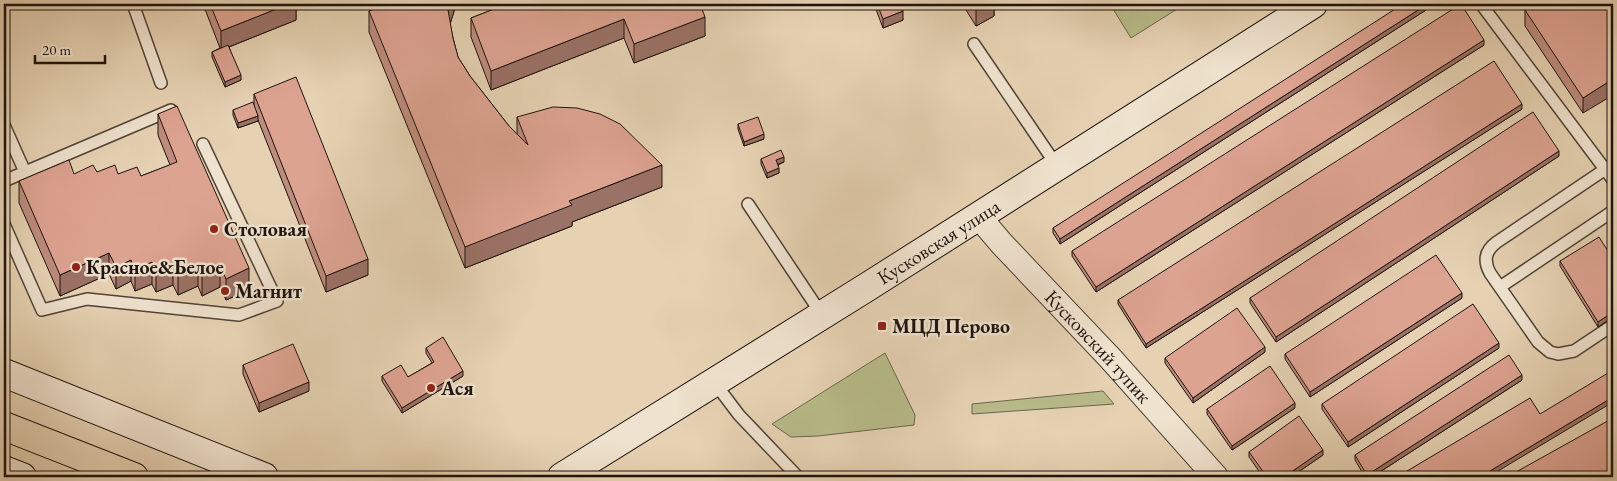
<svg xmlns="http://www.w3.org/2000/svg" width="1617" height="481" viewBox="0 0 1617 481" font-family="'EB Garamond',serif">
<rect width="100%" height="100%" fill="#e6d2b3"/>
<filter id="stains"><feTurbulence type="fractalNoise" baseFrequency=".004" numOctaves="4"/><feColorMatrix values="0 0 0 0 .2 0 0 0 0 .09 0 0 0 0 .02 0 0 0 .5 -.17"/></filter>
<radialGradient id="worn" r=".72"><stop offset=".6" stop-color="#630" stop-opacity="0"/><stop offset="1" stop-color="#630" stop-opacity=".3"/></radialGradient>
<path fill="#b8bb8a" stroke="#6b674c" d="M1110,4H1185L1131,38Z
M885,353L915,415L914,425L818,436L791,437L772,424Z
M1103,391L1114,404L972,414V404Z"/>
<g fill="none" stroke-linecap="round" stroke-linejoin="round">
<defs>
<path id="lane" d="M133,4L161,83
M1481,4L1613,180
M974,44L1057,166
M4,125L25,172
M1613,164L1497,242C1486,250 1483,260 1490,273L1538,342L1550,352L1558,354L1574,351L1613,325
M4,181L171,110
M748,204L822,315
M4,224L42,310L87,299L239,315L277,301L203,144
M1500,287L1613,211
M714,382L739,415L798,477"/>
<g id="street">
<path id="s1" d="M979,217L1002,244L1111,359L1216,477"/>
</g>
<g id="secondary">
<path d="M4,373L264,477"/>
<path d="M4,470L22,477"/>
<path id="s2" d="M562,477L864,289L1313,4"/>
</g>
<path id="primary" d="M4,426L134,477"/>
</defs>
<use href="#lane" stroke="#504338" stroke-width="14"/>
<use href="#street" stroke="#504338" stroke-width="26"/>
<use href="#secondary" stroke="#1e130f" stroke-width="30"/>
<use href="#primary" stroke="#1e130f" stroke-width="30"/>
<use href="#lane" stroke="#efe2ce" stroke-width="11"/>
<use href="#street" stroke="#efe2ce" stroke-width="24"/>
<use href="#secondary" stroke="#efe2ce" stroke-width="28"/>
<use href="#primary" stroke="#e6d2b3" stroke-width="28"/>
</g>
<path fill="#be8c7d" stroke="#1e130f" d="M203,4H296V20L229,47L241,80L225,87L212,57V52L220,48Z
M507,4H711L702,7L705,36L634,63L624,38L491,90L471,37V18Z
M874,4H900L903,20L883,28Z
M955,4H1004L994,9V16L976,26L963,5L957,8Z
M1613,4L1583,113L1525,26V10Z
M455,8L450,24L453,38L458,57L470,76L509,126L517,134V117L662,187L572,222V226L465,268L369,32V11Z
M1426,10L1060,244L1053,233V228Z
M1484,45L1096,292L1072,256V251Z
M254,94L368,275L326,292L258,120V121L238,128L233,115V110L254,105Z
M1522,109L1146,348L1118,304V300Z
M158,114L249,290L226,300L220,287L202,296L198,286L178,295L173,285L156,292L152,284L135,291L131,281L116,289L109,274L60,296L19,203V181L74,174L97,172L141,176L170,165L158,135Z
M738,124L764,139L744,146L738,129Z
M1559,156L1276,342L1250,303V298Z
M761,159L784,162L778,165L779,173L767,178L761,164Z
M1613,259V266L1612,267L1613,269V317L1598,327L1560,266V261Z
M1462,298L1310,397L1285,359V354Z
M426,348L463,376L402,413L382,381V376L408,377L432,363L426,353Z
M1499,348L1348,447L1322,409V404Z
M1265,352L1193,403L1165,363V358Z
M243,365L309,391L259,412L243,374Z
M1522,380L1372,477H1365L1355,460V455Z
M1295,408L1232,450L1207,414V409Z
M1249,452L1323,455L1291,477H1263L1249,457Z"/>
<path fill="#9b7266" stroke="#1e130f" d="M289,4H296V20L221,50V31Z
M450,4H458L455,8L448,31V10Z
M695,4H711L695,10Z
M957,4H963V5L957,8Z
M978,4H1004L994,9V16L976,26V5Z
M1426,5V10L1060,244V239Z
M903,11V20L883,28V19Z
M705,17V36L634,63V44Z
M624,19V38L491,90V71Z
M1484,40V45L1096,292V287Z
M241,75V80L225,87V82Z
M1613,79V95L1583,113V98Z
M1522,104V109L1146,348V344Z
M258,116V121L238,128V123Z
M764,134V139L744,146V142Z
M1559,151V156L1276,342V337Z
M784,157V162L776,165V160Z
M662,165V187L572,222V226L465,268V247L569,201Z
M779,168V173L767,178V173Z
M109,253V274L60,296V275Z
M368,259V275L326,292V276Z
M131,260V281L116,289V267Z
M1613,261V266L1610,268V263Z
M152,262V284L135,291V270Z
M173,264V285L156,292V271Z
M198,265V286L178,295V273Z
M220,266V287L202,296V275Z
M249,268V290L226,300V279Z
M1462,293V298L1310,397V392Z
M1613,312V317L1598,327V322Z
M1499,343V348L1348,447V442Z
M1265,347V352L1193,403V398Z
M463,371V376L402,413V408Z
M1522,375V380L1372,477H1367V475Z
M309,382V391L259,412V403Z
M1613,397V402L1488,477H1480Z
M1295,403V408L1232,450V446Z
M1323,450V455L1291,477H1284Z
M1613,468V473L1606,477H1597Z"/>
<path fill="#dda391" stroke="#1e130f" d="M210,4H289L221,31Z
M387,4H450L448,10L453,38L458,57L470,76L509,126L528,145L517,117L553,107L577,108L600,114L620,124L662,165L569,201L572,205L465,247L369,11Z
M507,4H700L705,17L634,44L624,19L491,71L471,18Z
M877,4H900L903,11L883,19Z
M1403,4H1425L1426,5L1060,239L1053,228Z
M1461,4L1484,40L1096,287L1072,251Z
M1535,4H1613V79L1583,98L1525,10Z
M228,45L241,75L225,82L212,52Z
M1494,61L1522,104L1146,344L1118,300Z
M296,77L368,259L326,276L254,94Z
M253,102L258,116L238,123L233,110Z
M177,106L249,268L226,279L220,266L202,275L198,265L178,273L173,264L156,271L152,262L135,270L131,260L116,267L109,253L60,275L19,181L69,160L74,174L93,165L97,172L115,165L118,174L137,167L141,176L177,162L158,114Z
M1533,112L1559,151L1276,337L1250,298Z
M758,117L764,134L744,142L738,124Z
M781,150L784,157L776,160L779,168L767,173L761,159Z
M1599,237L1613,259V261L1610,263L1613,269V312L1598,322L1560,261Z
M1436,255L1462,293L1310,392L1285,354Z
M1473,304L1499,343L1348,442L1322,404Z
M1237,308L1265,347L1193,398L1165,358Z
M443,337L463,371L402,408L382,376L401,365L408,377L434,362L426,348Z
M293,344L309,382L259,403L243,365Z
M1509,355L1522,375L1367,475L1355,455Z
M1270,366L1295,403L1232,446L1207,409Z
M1613,370V397L1480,477H1397L1530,398L1540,414Z
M1299,416L1323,450L1284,477H1267L1249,452Z
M1613,418V468L1597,477H1507Z"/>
<g fill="#8f2418" stroke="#efe2ce" stroke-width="2">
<circle cx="214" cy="229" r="5"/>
<circle cx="76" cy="267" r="5"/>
<circle cx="225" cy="291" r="5"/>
<rect x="877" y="321" width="10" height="10" rx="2.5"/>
<circle cx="431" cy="388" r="5"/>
</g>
<g text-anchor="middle" stroke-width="5" stroke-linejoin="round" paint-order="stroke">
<g font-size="20" font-weight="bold" fill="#1e130f" stroke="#efe2ce" text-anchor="start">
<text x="224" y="236">Столовая</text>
<text x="86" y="274">Красное&amp;Белое</text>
<text x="235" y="298">Магнит</text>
<text x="892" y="333">МЦД Перово</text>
<text x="441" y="395">Ася</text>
</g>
<g font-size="20" fill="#1e130f" stroke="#efe2ce">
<text dy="7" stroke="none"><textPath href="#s2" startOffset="444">Кусковская улица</textPath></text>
<text dy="7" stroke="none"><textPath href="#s1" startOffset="176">Кусковский тупик</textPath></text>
</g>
</g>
<rect width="1617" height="481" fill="none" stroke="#e6d2b3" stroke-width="20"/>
<rect x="5" y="5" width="1607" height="471" fill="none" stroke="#1e130f" stroke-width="2.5"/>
<rect x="10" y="10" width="1597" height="461" fill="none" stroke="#1e130f"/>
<path d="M35 55v8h70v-8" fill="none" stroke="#1e130f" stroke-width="2.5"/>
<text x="42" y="55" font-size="15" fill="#1e130f" stroke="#efe2ce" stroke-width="4" paint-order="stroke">20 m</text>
<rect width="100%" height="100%" filter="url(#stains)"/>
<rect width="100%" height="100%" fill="url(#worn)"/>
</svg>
